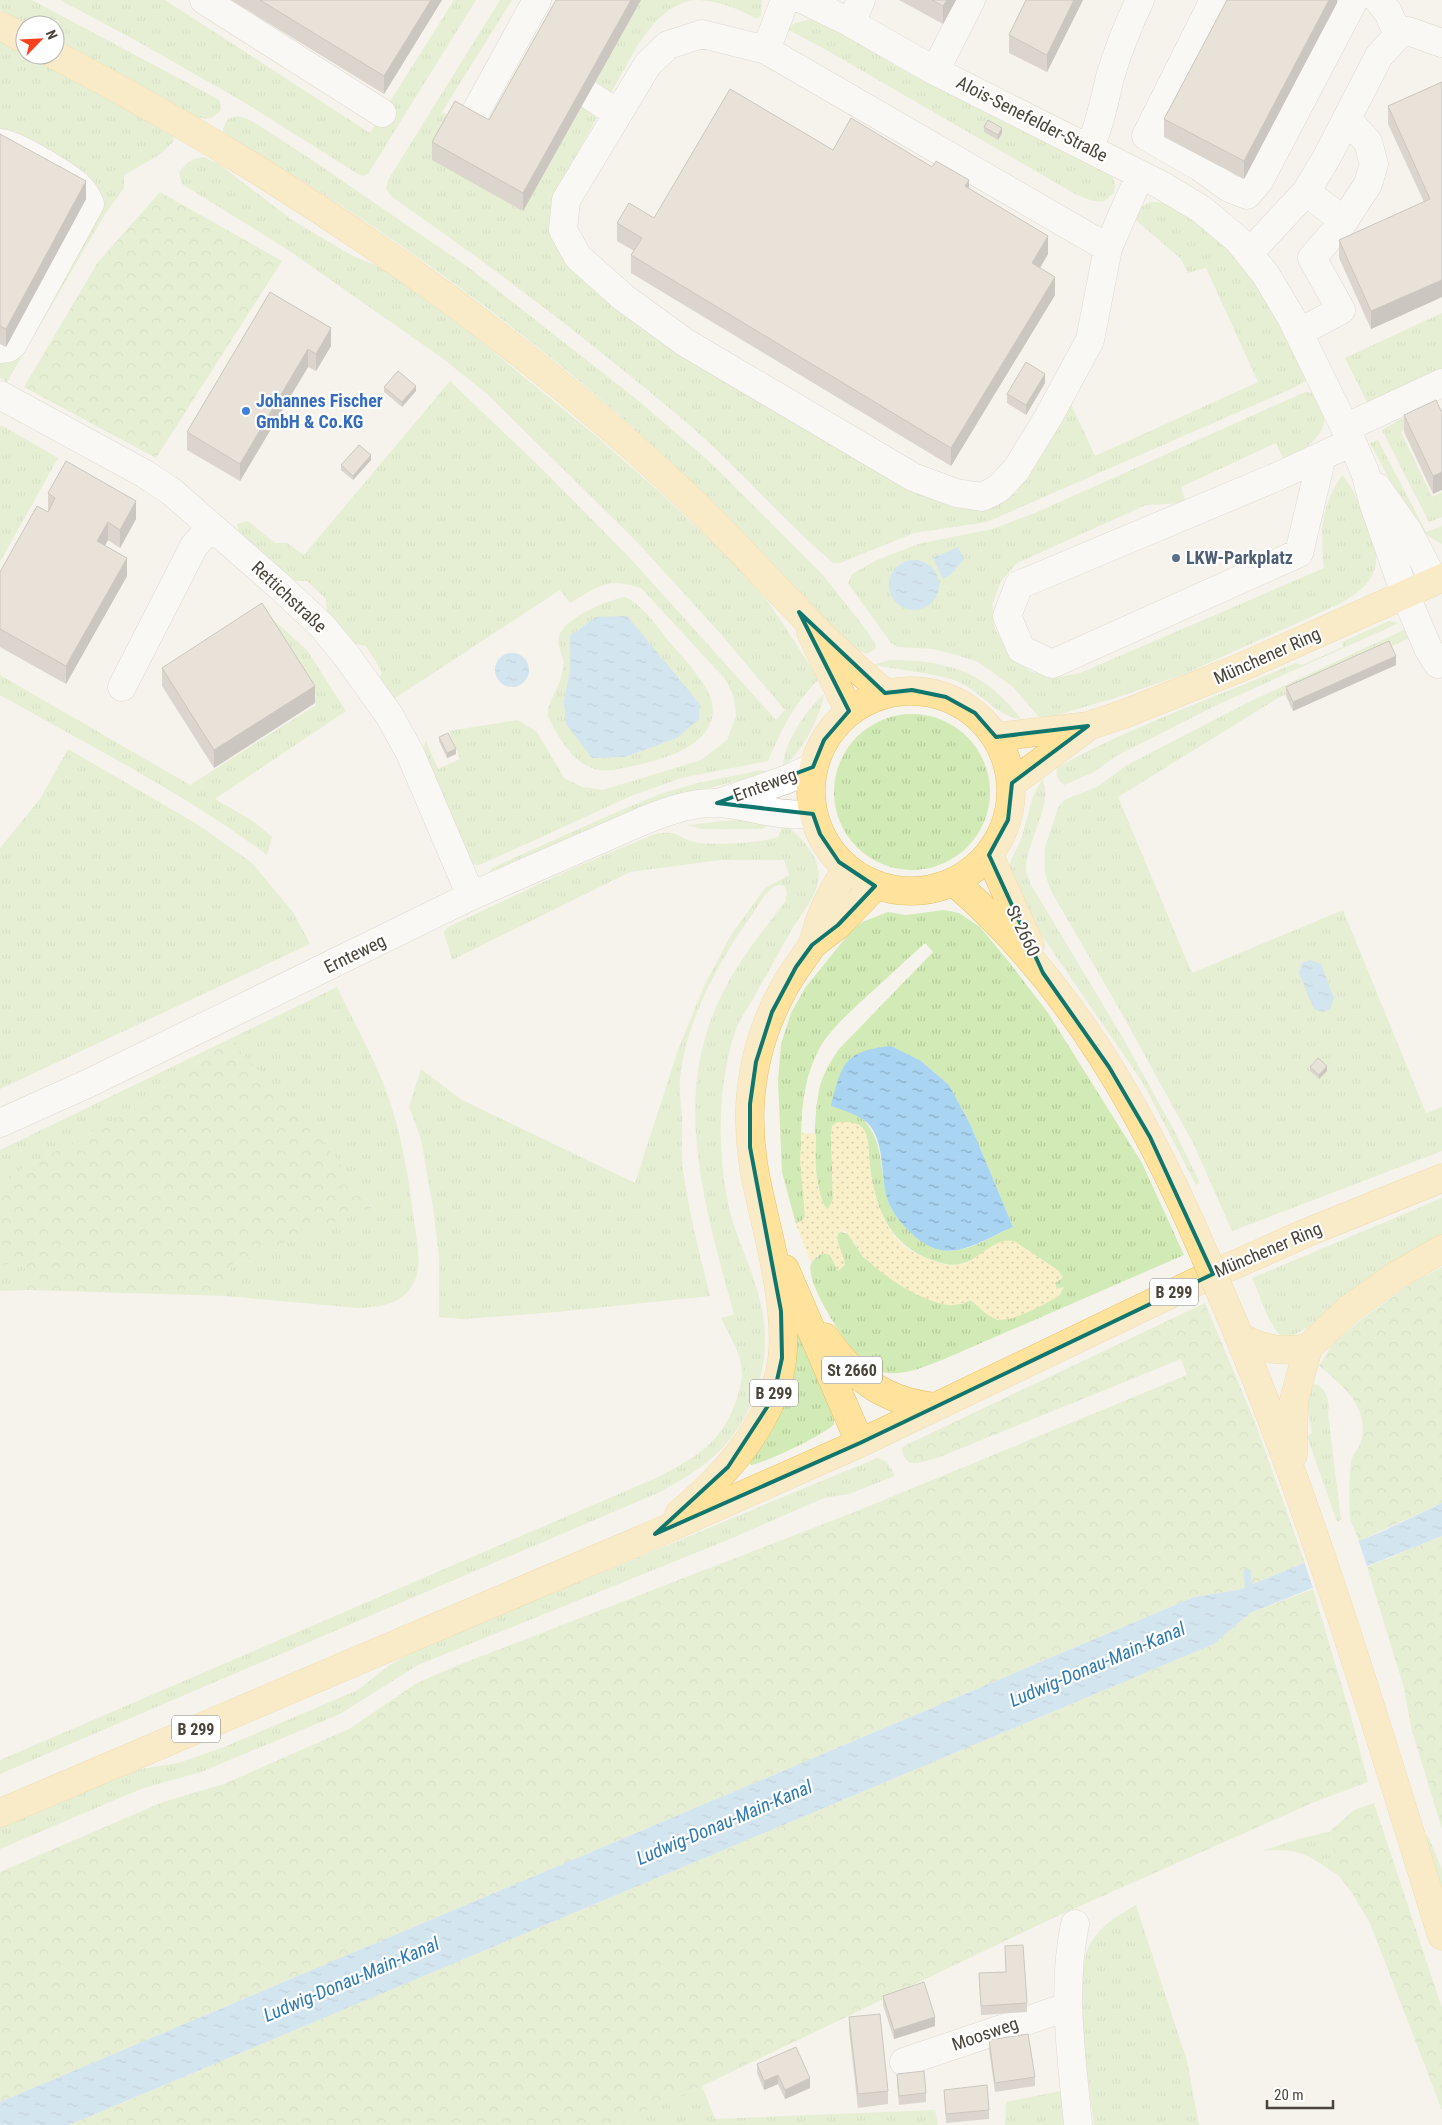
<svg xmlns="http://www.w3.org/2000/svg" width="1442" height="2125" viewBox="0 0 1442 2125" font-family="'Roboto Condensed',sans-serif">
<defs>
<pattern id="grass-tufts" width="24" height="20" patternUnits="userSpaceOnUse" patternTransform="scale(1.25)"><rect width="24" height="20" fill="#d2eab5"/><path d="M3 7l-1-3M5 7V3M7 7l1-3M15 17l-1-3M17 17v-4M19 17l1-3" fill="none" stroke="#b6ca9c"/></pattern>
<pattern id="forest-crowns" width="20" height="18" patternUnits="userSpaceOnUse" patternTransform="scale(1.25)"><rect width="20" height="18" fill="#d2eab5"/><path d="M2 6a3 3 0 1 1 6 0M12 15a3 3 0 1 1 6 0" fill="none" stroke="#b6ca9c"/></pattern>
<pattern id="sand-dots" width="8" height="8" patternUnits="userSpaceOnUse" patternTransform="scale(1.25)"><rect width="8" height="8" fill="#f9efc9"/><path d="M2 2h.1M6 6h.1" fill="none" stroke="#d7cead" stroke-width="1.8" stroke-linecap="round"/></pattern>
<pattern id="water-ripples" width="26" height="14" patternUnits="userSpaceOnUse" patternTransform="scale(1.25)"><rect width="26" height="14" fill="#a9d4f2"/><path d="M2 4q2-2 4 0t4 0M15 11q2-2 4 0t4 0" fill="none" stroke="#8caec5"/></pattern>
</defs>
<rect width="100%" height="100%" fill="#f6f3ec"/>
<path fill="url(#grass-tufts)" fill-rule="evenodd" d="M0,0H32L214,97L220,101L221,110C213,119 207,120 196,117L55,39V25H29L0,10Z
M60,0H165L370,133L454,0H476L368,174L363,176L358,174L247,104L135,40Z
M500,0H512L442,112L455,119L432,160L582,105L599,114L553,197L550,213L554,235L700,362L998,502L1016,493L1070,402L1095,456L1258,382L1206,268L1188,273L1181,259L1138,222L1134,217C1160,161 1256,278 1272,304C1287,327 1297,354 1310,379L1291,389L987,522L914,533L840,563H833C782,519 737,466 686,422C592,342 493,267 392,197L386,189L388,180Z
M641,0H693C650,8 631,60 611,93L594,84Z
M698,0H762L761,15L757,19C738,9 720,1 698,0Z
M817,18L910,74L1033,136L1104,168L1113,178L1115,185L1114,193L1103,202L1093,201L1077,195L828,51L787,29L795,23Z
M0,39L25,52V55H31L120,103L173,135L174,141L159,155L124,175V188L105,214L7,382L0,378V352L86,175L4,129H0Z
M239,116L252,121L312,160L468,267L635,398L710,462L823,575L867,631L875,643L876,649L866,654L855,649C799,592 747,533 689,479C578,373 454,278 325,195C293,174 260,155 228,135L223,131C224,120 229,117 239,116Z
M204,157L219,164L292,220L351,255L387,270L444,311L596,436L663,495L734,563L769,603L819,679C792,706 783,727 768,761L681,778L631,796L482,864L476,865L471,863L422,753L426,741L438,769L460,759L449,731L518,720L537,732L564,778L582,787L603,790L701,760L727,740L736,716L734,698L726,680L641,588C606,577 599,586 570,603L560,590L389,702L377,683L382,672L366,646L350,643L327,614L326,599L307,581H290L240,537L237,524L248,521L275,543H287L304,555L450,381L543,470L630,558L776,720L785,710L719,632L636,541L486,393L442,358L288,250L182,184L179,173C185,163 193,158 204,157Z
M1442,313V370L1369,406L1345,358Z
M1305,392L1315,393C1318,400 1323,408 1324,415C1329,436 1298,452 1285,462L1276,443L1181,487L1186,503L1146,505L1017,563L1001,581L992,605L995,629L1007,650L1029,671L1054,678L1080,673L1324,568C1320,528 1320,510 1342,475C1353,487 1358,501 1364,516C1382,557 1384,579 1341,603L1182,675L1115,698L1047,718L1038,716L1013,687L978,662L957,655L933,649L898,647L891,643L848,583L852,574L877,560L918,544L992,529L1035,513Z
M1419,409L1426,420L1401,432L1432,497L1442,492V517L1429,522L1382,430Z
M1,425L58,458L0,562V428Z
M1378,440L1426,532L1442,526V544L1423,533L1398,496L1370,443Z
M625,597C645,606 659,630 673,646C686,661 712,688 713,709C713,747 661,760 633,766C621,768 607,773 595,769C571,762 559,737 548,717C546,705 557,691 561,678C562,673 564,664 563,659C561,652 557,645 559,637C563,618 608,600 625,597ZM570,636L677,738L625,757L592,758L564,701L570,670Z
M269,616L307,650L346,711L215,799L253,821L272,837L267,855C184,793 90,746 0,695V675L190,785L316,705L263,619Z
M1389,621L1399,623L1219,704L1116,756L1094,772L1064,785C1059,781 1054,774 1058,767C1134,725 1216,697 1296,663L1302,665L1343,647L1342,642Z
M1408,628L1414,636L1278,698L1118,797L1192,973L1343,910L1426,1113L1442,1107V1151L1232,1231L1193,1143L1121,1012L1051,891L1045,874V847L1058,808L1064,800L1097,787L1127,765L1247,703Z
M889,660C947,660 985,671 1021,719C996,717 978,688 954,680C928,672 900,670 873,665Z
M824,694C821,716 801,754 783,767C784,742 806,710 824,694Z
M834 792a78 78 0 1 1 156 0a78 78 0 1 1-156 0Z
M68,749L197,824L252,863L293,912L310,944L0,1089V848L40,799Z
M762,770L768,773L667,799L492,874L490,872L492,868L621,810L663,793L698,783Z
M1042,779C1055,799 1026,844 1026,867C1026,872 1029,878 1030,883L1123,1038L1176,1134L1200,1183L1196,1185L1143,1083L1027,914L1009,875L1010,862L1021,840L1033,796Z
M732,820H772V824L762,829H702L687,825Z
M784,824C802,837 823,859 818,883C814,901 800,915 792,929C779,952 766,976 753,999C747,1009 739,1020 735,1032C728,1052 725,1074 722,1095C719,1132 721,1171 729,1208C737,1241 754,1272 761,1305C774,1358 755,1420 714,1456C698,1471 679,1481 660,1492L0,1774V1760L656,1478C695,1458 721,1444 736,1401C740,1388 744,1376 741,1363C737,1347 728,1332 721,1318L734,1315C709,1219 674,1115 712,1017C728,974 757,938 785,902L787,893L785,886C771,880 758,906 751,916C720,959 688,1018 681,1071C678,1085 681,1102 682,1117C682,1134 681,1153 683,1170C689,1213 700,1255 710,1296L557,1312L463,1319L439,1317V1257L433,1208L421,1139L409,1107L421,1069L462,1100L635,1183L678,1050L704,986L731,935L765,888L789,875L784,860H720L630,872L452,960L444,932L448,927L569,870L655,834C681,829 679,841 700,843C717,845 763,843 778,837Z
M944,910L959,913L980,927L1009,962L1048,1013L1142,1163L1184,1255L942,1360C921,1368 897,1379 875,1370C856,1363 804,1284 811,1264C814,1256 830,1249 837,1243L838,1233L841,1232L848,1234L863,1257L902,1285L962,1304L970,1300L997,1320L1063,1287L1057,1289L1054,1282L982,1254C962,1266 954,1268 932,1260C881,1242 871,1192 868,1144L831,1133L833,1199L829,1208H826C811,1184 813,1114 820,1086C824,1072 831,1061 839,1049L933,952L925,943C905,961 886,979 866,997C851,1011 836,1024 824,1041C792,1089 802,1161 805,1216L803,1220L796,1224L782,1172L778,1081L781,1044L791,1013L805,988L851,931L862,922L888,912L906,915ZM921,1061L949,1085L971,1126L1013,1227C973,1245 947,1268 910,1231C899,1221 889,1209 886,1194C880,1166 883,1141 863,1119Z
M337,987C357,1029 382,1071 394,1115C405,1151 410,1190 415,1227C417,1244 422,1264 415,1280C405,1304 382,1307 358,1308L226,1296L231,1265L373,1206L230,1040L127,1113L0,1181V1150Z
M1442,1198V1235L1429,1242L1312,1325L1290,1337H1282C1267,1323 1261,1297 1252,1278Z
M25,1263L27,1290L0,1291V1265Z
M796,1336H801L834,1414V1424C826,1434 763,1464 751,1465L749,1462Z
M1315,1384C1327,1388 1330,1402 1328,1413L1341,1520L1337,1522L1307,1436L1312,1433C1309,1417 1304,1402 1311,1386Z
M877,1458C888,1460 890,1467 895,1476L849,1494L824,1498L730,1539L418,1665L340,1714L201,1772L144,1788L117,1799L0,1849V1826L135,1770L178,1763L224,1747L358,1690L391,1664L423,1647Z
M1329,1832L1339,1876C1307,1855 1302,1848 1262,1851L1302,1838Z
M1428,1836L1442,1869V1888L1425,1837Z
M1136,1905L1187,2061L1199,2125H1094C1089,2085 1072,1977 1090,1944C1101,1925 1118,1915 1136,1905Z
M702,2086L715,2119L935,2110L938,2125H612Z
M1060,2091L1068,2111L1070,2125H1005L1006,2102Z"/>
<path fill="url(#forest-crowns)" d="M160,192L282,261L156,458L24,387L98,262Z
M230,1040L310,1125L373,1207L231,1265L226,1296L27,1290L25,1263L0,1265V1181L127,1113Z
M1442,1267V1503L1359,1541C1356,1533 1351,1524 1350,1516C1349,1504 1349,1469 1352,1458C1355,1452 1359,1448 1361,1441C1370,1408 1343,1385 1319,1366L1332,1345L1359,1321L1409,1285Z
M1205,1303L1256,1425L1305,1563L1238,1590L1194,1597L0,2102V1872L163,1802L224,1784L349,1729L417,1683L456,1666L857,1511L1187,1375L1181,1359L937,1458L918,1463H910C905,1459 902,1455 902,1448L906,1445Z
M1442,1536V1829L1412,1731L1404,1688L1367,1567Z
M1313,1589L1352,1720L1368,1782L1312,1803L1053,1918L702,2086L612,2125H69L1214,1644L1250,1613Z
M1374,1803L1442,2008V2110L1370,1923L1352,1893L1339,1876L1329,1832L1354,1810Z"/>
<path fill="url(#sand-dots)" d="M837,1122C846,1122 856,1121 862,1127C871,1137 868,1156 870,1168C873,1192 881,1221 897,1239C905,1249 917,1255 929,1259C938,1262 948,1267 958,1265C979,1262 995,1234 1016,1242L1059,1271L1063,1278L1055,1283L1057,1289L1064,1287L1060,1295C1048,1303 1010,1324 996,1319C986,1316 978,1306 971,1300C964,1303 956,1306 948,1305C922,1302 883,1276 865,1258C856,1250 854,1237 844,1231L838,1233C835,1245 845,1253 845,1265L838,1271L830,1255C821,1252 816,1255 811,1263L796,1224L803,1220L805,1216L800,1160L802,1133L816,1134C816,1158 813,1187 826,1208H829L833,1199L831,1133L832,1126Z"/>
<path fill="url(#water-ripples)" d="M958,547L964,559L950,575L943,579L933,558Z
M889 585a25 25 0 1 1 50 0a25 25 0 1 1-50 0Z
M627,616L699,703V719L677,738L625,757L592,758L566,724L564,701L570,670V636L596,617Z
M495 670a17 17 0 1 1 34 0a17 17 0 1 1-34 0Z
M1310,960L1321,964L1334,998L1330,1009L1323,1012L1314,1009L1299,973L1302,963Z
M891,1046L921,1061L949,1085L971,1126L1013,1227C973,1244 947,1268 910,1232C899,1221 889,1209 886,1194C881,1172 884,1146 871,1127C862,1115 845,1111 831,1106C842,1063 844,1051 891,1046Z
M1442,1503V1536L1250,1613L1214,1644L69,2125H0V2102L1194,1597L1238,1590L1381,1532Z"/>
<path fill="#f6f3ec" d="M1358,1539L1368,1569L1314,1591L1304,1561Z"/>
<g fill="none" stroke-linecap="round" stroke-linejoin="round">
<path stroke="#a9d4f2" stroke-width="7" d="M1247,1572L1249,1595"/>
<defs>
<path id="minor" d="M204,0L382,113
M785,0L766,50L1108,248L1140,175
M804,0L851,23L935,71L1161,185L1201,209L1238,240L1266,275L1291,317L1352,442L1365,472L1374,505L1405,594L1428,648L1438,664
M1214,0L1146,136L1200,167L1229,188L1247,195L1259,181L1354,0
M1378,0L1388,12L1398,35
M851,23L861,0
M766,50L702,34L668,45L648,64L566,200L563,230L578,257L624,298L686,343L913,477L956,493L982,497L998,489L1016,470L1049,416L1090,340L1108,248
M935,71L971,0
M588,94L618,114
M474,115L537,0
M0,143C11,141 67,176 77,185C84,191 87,196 90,204L13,344L8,348L0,349
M1090,148C1100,123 1104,103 1110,77C1118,50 1128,25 1140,0
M1306,192L1344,221
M1249,253L1306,192L1327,157L1379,56L1398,35L1408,31L1442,43
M1300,332L1341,310L1312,258L1344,221L1368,184L1374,164L1368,142L1347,119
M0,395L145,474L172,492L277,584L322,626L346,655L389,715L410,753L471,896
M1345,428L1442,383
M1322,456L1299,553L1052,664L1021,649L1007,616L1019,585L1274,478L1352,442
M1377,487L1408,531L1434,581
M122,687L194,546L211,527
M724,801L788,779L813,767
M0,1123L89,1083L471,896L645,820C668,811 692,802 717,803C749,804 781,819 813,813
M1075,1924C1061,1991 1072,2058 1078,2125
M904,2062L1067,2007"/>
<path id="major" d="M0,26L25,39
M55,55C278,171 494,317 678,488C749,554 810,631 885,693
M811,633L849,711
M811 791a100 100 0 1 1 200 0a100 100 0 1 1-200 0Z
M996,737L1088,726L1124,714L1242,667L1442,578
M1012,783L1085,729
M989,855L1030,945
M954,882C1070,982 1146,1117 1205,1256
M812,945L838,925L876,885
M785,1269L860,1443
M1239,1336C1319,1531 1379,1734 1442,1936
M1239,1336C1261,1350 1283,1352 1308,1348
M825,1337C854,1378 883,1401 935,1407
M1293,1455L1294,1400L1308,1348L1349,1309L1397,1275L1442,1249
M679,1514C726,1474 773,1424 782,1360C787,1324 778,1277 770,1241C759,1192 748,1158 750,1107C752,1066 764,1024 784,988C792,973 802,961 811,947C816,938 817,927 821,918C827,901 837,884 847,868
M0,1813L655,1534L860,1443L1200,1280L1306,1233L1442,1178"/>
</defs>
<use href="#minor" stroke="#c2bbae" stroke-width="29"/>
<use href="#major" stroke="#e6c16a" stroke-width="29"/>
<use href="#minor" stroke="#fff" stroke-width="28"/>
<use href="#major" stroke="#ffe39c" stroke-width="28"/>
<defs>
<path id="major-bridge" d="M1205,1256L1239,1336"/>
</defs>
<use href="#major-bridge" stroke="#e6c16a" stroke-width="29" stroke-linecap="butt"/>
<use href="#major-bridge" stroke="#ffe39c" stroke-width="28"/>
</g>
<path fill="#bab2a6" d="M231,0H442L384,94Z
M556,0H641L523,211L432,160V142L489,120Z
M899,0H956L943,24Z
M1026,0H1083L1047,72L1009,53V35Z
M1337,0V3L1244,179L1164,137V119Z
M1442,82V297L1371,329L1339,258V240L1424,202L1388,124V106Z
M984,127L1002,133L998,140L984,132Z
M0,134L86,199L6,347L0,344Z
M833,150L969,189L1048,254L1040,268L1055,295L951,466L631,273V255L634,251L617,241V223L654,218Z
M270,292L331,346L316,371L308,367L240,481L187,450V432Z
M1045,383L1026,415L1007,403V394Z
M384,387L416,391L402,407L384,392Z
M1441,411L1433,494L1404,432V415Z
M371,460L353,480L341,470V465Z
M48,493L136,519L120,548L108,540L105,546L127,576L66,684L0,647V572L48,512Z
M1396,665L1293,711L1286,696V687Z
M162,668L315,703L214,768L162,686Z
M439,737L456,754L447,758L439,741Z
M1310,1067L1327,1071L1319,1079L1310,1071Z
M1005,1946L1027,2003V2012L981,2015L979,1973L1006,1972Z
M883,1996L935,2026L894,2039L883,2005Z
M849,2017L888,2091V2104L858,2108L849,2030Z
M989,2040L1035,2077V2086L995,2092L989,2049Z
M757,2064L810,2088L785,2099L778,2084L764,2090L757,2073Z
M897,2074L926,2093V2102L899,2105L897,2083Z
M944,2090L989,2110V2119L946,2123Z"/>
<path fill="#979187" d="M431,0H442L384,94V76Z
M631,0H641L523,211V193Z
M947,0H956L943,24V6Z
M1074,0H1083L1047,72V55Z
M1329,0H1337V3L1244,179V161Z
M1002,128V133L998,140V135Z
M969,180V198L965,186Z
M86,181V199L6,347V329Z
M1048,236V254L1032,281V263Z
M1055,277V295L951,466V448Z
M1442,280V297L1371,329V311Z
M331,328V346L316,371V354Z
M308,349V367L240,481V464Z
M1045,374V383L1026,415V405Z
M416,386V391L402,407V402Z
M371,455V460L353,480V476Z
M1442,472V490L1433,494V476Z
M136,501V519L120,548V530Z
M108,522V540L97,559V541Z
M127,558V576L66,684V666Z
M1396,656V665L1293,711V702Z
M315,686V703L214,768V750Z
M456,749V754L447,758V753Z
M1327,1066V1071L1319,1079V1075Z
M935,2017V2026L894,2039V2030Z
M778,2075V2084L764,2090V2081Z
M810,2078V2088L785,2099V2090Z"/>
<path fill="#d8cfc1" stroke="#979187" d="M260,0H431L384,76Z
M556,0H631L523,193L432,142L455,101L489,120Z
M932,0H947L943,6Z
M1026,0H1074L1047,55L1009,35Z
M1227,0H1329L1244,161L1164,119Z
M1442,82V280L1371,311L1339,240L1430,199L1388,106Z
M730,89L833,150L851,118L932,167L936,161L969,180L965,186L1048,236L1032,263L1055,277L951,448L631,255L642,238L617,223L629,203L654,218Z
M988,120L1002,128L998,135L984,127Z
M0,134L86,181L6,329L0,326Z
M270,292L331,328L316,354L308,349L240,464L187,432Z
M1026,362L1045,374L1026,405L1007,394Z
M398,371L416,386L402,402L384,387Z
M1436,400L1441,411H1442V472L1433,476L1404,415Z
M359,445L371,455L353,476L341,465Z
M66,461L136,501L120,530L108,522L97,541L127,558L66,666L0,629V572L37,506L48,512L55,498L48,493Z
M262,603L315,686L214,750L162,668Z
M1389,641L1396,656L1293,702L1286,687Z
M448,733L456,749L447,753L439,737Z
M1318,1058L1327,1066L1319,1075L1310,1067Z
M1023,1945L1027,2003L981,2006L979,1973L1006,1972L1005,1946Z
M924,1982L935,2017L894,2030L883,1996Z
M880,2014L888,2091L858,2094L849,2017Z
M1028,2034L1035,2077L995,2083L989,2040Z
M796,2047L810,2078L785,2090L778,2075L764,2081L757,2064Z
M924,2071L926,2093L899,2096L897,2074Z
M987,2085L989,2110L946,2114L944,2090Z"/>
<path d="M0 0H1442V2125H0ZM799,612L885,693L912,690L946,697L975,713L996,737L1088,726L1012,783L1008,820L989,855L1043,973L1109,1067L1150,1137L1213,1274L860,1443L655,1534L728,1467L773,1398L782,1358L781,1311L750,1147V1104L756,1062L772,1012L796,967L812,945L838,925L875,886L839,862L820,834L813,814L717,803L813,767L824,740L849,711Z" fill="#f6f3ec" fill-opacity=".55" fill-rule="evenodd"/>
<path fill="none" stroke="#0f766e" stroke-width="4" stroke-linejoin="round" d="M799,612L885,693L912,690L946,697L975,713L996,737L1088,726L1012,783L1008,820L989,855L1043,973L1109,1067L1150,1137L1213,1274L860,1443L655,1534L728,1467L773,1398L782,1358L781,1311L750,1147V1104L756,1062L772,1012L796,967L812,945L838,925L875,886L839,862L820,834L813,814L717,803L813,767L824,740L849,711Z"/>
<circle fill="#3f7fe0" stroke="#fff" stroke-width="2" cx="246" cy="411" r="5"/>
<circle fill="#5c6f8a" stroke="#fff" stroke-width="2" cx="1176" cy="558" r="5"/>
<g text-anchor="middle" stroke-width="4.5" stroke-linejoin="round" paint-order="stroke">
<g fill="#fff" stroke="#817c74" stroke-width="1">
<rect x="1150" y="1278.5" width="48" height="27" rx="4"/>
<rect x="822" y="1356.5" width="60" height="27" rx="4"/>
<rect x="750" y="1379.5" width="48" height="27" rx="4"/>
<rect x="172" y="1715.5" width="48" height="27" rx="4"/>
</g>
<g font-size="16" font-weight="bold" fill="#4b4439">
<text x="1174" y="1298">B 299</text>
<text x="852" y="1376">St 2660</text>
<text x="774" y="1399">B 299</text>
<text x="196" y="1735">B 299</text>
</g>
<g font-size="18" fill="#4b4439" stroke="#fff">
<text transform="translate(1032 119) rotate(27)" y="6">Alois-Senefelder-Straße</text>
<text transform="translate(289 597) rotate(43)" y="6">Rettichstraße</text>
<text transform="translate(1267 656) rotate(-24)" y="6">Münchener Ring</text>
<text transform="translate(765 785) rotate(-20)" y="6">Ernteweg</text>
<text transform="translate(1023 931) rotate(64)" y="6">St 2660</text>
<text transform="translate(355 954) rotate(-26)" y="6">Ernteweg</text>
<text transform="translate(1268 1250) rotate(-23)" y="6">Münchener Ring</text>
<text transform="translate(985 2034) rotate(-19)" y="6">Moosweg</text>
</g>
<g font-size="18" font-weight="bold" fill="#366cbe" stroke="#fff" text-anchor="start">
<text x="256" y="407">Johannes Fischer<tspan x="256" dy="21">GmbH &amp; Co.KG</tspan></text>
</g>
<g font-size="18" font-weight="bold" fill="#4e5e75" stroke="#fff" text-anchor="start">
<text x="1186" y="564">LKW-Parkplatz</text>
</g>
<g font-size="19" font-style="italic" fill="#2e7ab2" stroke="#fff">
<text transform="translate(1097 1664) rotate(-23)" y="7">Ludwig-Donau-Main-Kanal</text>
<text transform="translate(724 1822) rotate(-23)" y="7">Ludwig-Donau-Main-Kanal</text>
<text transform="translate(351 1979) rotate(-23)" y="7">Ludwig-Donau-Main-Kanal</text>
</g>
</g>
<g transform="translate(40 40) rotate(66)"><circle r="24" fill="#ffffff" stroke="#b7b4b0"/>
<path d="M0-4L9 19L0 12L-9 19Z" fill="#fc3f1d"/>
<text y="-8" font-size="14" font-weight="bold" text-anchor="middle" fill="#4b4439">N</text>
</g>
<path d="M1267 2100v8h66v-8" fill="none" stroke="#4b4439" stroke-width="2.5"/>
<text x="1274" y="2100" font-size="15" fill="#4b4439" stroke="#ffffff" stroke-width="4" paint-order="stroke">20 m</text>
</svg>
